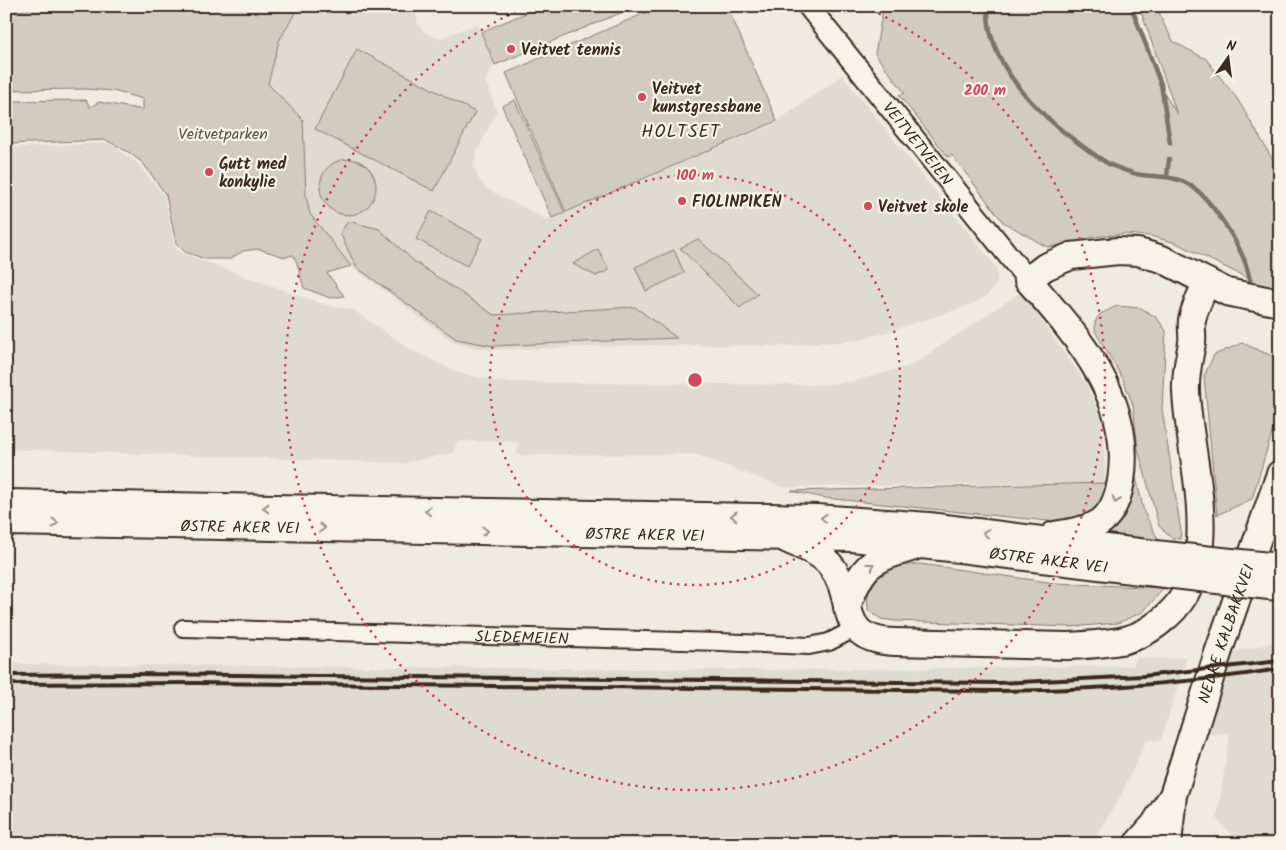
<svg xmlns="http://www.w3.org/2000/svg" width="1286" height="850" viewBox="0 0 1286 850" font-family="Kalam,sans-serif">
<rect width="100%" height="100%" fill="#efebe0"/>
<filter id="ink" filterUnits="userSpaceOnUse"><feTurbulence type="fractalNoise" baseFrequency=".02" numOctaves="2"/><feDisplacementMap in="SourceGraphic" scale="10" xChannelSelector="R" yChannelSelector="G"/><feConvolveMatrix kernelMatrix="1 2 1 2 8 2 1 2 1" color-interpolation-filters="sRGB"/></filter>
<g filter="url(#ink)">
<path fill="#e0dbd0" d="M299,6H415L418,24L422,30L433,37L440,38L477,24L495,65L485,80L497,111L477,151L474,164L477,175L481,183L489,190L547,220L772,125L842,75L997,268V283L987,296L968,306L861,340L785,346L650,345L491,350L456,344L351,266L310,214L306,193L268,84L279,41Z
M109,143L137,163L164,196L176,251L322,304L353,310L410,349L459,373L502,382L815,385L851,382L912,365L1021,292L1087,385L1101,417L1106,483L783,487L694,454L517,455L518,442L457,441L453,453L405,463L6,449V148Z
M1280,640V844H1240L1217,819L1230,733L1206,735L1232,652L1254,648Z
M1187,657L1161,740L1146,741L1122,793L1092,844H6V664L751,670L1133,666L1136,658L1163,659Z"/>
<path fill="#d1cbc0" stroke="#867a6f" d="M45,6H299L279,41L268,84L303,120L306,195L310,214L351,266L327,273L344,296L330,298L304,288C300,277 299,265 293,255L285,257L259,249L243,251L230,259H205L185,252L176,243L166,195L143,163L130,153L106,140L6,144V101L86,100L90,107L99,102L143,110V99L113,91L86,89L6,90V8L16,11Z
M542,6H628L630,9L495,65L481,32Z
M661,6H727L777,121L566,212L506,73Z
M889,6H1130L1159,85L1177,114L1139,6H1157L1163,23L1174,42L1206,59L1238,100L1280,172V294L1176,243L1150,236L1125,234L1092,237L1069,244L1047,247L1003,222L952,155L948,157L899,95L905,93L875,54L882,14Z
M357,49L475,112L434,191L315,129Z
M515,100L565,213L552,218L502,106Z
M320 187a28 28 0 1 1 56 0a28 28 0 1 1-56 0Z
M431,211L482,239L467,266L416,239Z
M348,221L379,229L415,262L494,315L635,307L677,338L493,346L456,339L356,267L340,233Z
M698,239L758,294L740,308L680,248Z
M598,249L609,270L596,276L573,264Z
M674,250L684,273L646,291L635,267Z
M1117,306L1141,308L1157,318L1166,331L1162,409L1181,531L1180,539L1171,538L1159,526L1138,449L1133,405L1123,379L1095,331V322L1100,314Z
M1242,343L1279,359L1277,416L1252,499L1217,515L1204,376L1214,355Z
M1133,464L1144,512L1159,541L1078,536Z
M1106,483C1103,522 1079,519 1047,521L825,498L791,491Z
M920,564L1055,583L1164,588L1143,612L1118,623L1071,627L895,621L881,619L868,610C868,605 867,599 868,594C870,569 900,565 920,564Z"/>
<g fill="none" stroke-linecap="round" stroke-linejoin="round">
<path stroke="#7e7266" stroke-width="4.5" d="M988,6C985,63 1039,115 1081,145C1091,152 1102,161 1113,166C1122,169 1133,174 1142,175C1159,177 1175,176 1190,185C1209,197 1233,234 1242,255C1246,262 1248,272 1250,280
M1131,6L1161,84L1170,143
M1167,176L1169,159"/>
<defs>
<g id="minor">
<path id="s1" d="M183,628L720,642L809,646L829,642L856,628"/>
</g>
<g id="tertiary">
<path id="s2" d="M808,6L1028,280"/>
</g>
<g id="trunk">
<path d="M6,503L817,518L929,526L1155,554"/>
<path id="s3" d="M6,522L852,538L960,549L1148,572"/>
<path d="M1054,535C1067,533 1082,531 1095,525C1112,517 1118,498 1121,481C1134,399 1077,336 1028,280L1045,267L1071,256L1118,251L1138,252L1162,259L1227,292L1280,303"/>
<path d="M788,540C803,547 821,552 831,566C857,598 834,640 895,642L1068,646C1087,645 1106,644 1125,640C1141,636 1155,627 1167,616C1227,563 1189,461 1186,392C1185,374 1189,360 1192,343C1193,336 1191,328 1192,320C1195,307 1201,294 1207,282"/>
<path d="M847,607C863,563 871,560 914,547"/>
<path d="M1137,844L1154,825L1170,800"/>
<path id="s4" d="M1168,844L1173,795L1177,783L1218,653L1280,474"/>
</g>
</defs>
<use href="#minor" stroke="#3b2a1e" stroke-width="20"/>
<use href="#tertiary" stroke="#3b2a1e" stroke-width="24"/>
<use href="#trunk" stroke="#3b2a1e" stroke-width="30"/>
<use href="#minor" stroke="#f7f3e8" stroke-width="16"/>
<use href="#tertiary" stroke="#f7f3e8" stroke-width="20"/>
<use href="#trunk" stroke="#f7f3e8" stroke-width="26"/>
<path stroke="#3b2a1e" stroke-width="4" d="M6,675L134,674L998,683L1143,676L1280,661
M6,684L196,683L997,691C1092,690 1186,684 1280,669"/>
<defs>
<path id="trunk-bridge" d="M1155,554L1280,567
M1148,572L1278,587"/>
</defs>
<use href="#trunk-bridge" stroke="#3b2a1e" stroke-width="30" stroke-linecap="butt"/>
<use href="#trunk-bridge" stroke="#f7f3e8" stroke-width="26"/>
</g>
<defs><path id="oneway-chevron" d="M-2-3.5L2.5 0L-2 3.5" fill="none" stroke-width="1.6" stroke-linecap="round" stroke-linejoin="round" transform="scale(1.25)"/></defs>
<g stroke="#998e83">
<use href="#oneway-chevron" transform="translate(1116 500) rotate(110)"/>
<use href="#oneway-chevron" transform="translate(266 508) rotate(-179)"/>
<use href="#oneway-chevron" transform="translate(428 511) rotate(-179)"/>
<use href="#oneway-chevron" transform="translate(734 516) rotate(-179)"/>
<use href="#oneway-chevron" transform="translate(824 518) rotate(-177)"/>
<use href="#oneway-chevron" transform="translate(55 523) rotate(1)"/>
<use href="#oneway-chevron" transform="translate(322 528) rotate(1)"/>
<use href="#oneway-chevron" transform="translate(485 531) rotate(1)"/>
<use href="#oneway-chevron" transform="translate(986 533) rotate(-173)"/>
<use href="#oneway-chevron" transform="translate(871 566) rotate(-38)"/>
</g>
</g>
<g fill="none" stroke="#d1495b" stroke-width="2.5" stroke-dasharray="2.5 5">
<circle cx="695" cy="380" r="205"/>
<path d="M865 7A410 410 0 1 1 525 7"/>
</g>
<g fill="#d1495b" stroke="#f7f3e8" stroke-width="2">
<circle cx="511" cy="49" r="5"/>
<circle cx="642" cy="97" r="5"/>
<circle cx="209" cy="172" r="5"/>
<circle cx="682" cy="201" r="5"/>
<circle cx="868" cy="206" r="5"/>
</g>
<g text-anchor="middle" stroke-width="4.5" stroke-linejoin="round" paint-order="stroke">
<g font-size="16" font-weight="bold" fill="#3b2a1e" stroke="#f7f3e8" text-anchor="start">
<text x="521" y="55">Veitvet tennis</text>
<text x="652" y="94">Veitvet<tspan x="652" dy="18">kunstgressbane</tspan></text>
<text x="219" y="169">Gutt med<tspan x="219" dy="18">konkylie</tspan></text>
<text x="692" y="207">FIOLINPIKEN</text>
<text x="878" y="212">Veitvet skole</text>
</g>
<g font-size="16" fill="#605246" stroke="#f7f3e8">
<text x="223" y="139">Veitvetparken</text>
</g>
<g font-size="16" fill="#3b2a1e" stroke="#f7f3e8">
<text dy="6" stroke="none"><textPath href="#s2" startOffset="176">VEITVETVEIEN</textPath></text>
<text dy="6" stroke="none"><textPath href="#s3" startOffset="234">ØSTRE AKER VEI</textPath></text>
<text dy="6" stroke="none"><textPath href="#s3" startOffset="639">ØSTRE AKER VEI</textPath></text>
<text dy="6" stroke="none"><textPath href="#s3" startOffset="1044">ØSTRE AKER VEI</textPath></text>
<text dy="6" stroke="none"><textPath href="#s4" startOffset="219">NEDRE KALBAKKVEI</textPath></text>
<text dy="6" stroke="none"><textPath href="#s1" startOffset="339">SLEDEMEIEN</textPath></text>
</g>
<g font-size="18" letter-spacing="1" fill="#3b2a1e" stroke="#f7f3e8">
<text x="681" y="137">HOLTSET</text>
</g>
</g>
<circle cx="695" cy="380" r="8" fill="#d1495b" stroke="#f7f3e8" stroke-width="2.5"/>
<g font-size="15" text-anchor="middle" font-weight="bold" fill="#d1495b" stroke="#f7f3e8" stroke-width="4.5" stroke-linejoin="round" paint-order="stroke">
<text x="985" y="95">200 m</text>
<text x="695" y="180">100 m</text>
</g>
<rect width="1286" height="850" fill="none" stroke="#f7f3e8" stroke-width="25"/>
<rect x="12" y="12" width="1261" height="825" fill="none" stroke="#3b2a1e" stroke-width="2" filter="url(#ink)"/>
<g transform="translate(1228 58) rotate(14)" stroke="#f7f3e8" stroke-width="4" paint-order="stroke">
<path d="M0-4L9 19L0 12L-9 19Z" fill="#3b2a1e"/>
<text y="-8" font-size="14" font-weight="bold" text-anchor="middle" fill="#3b2a1e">N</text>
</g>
</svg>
